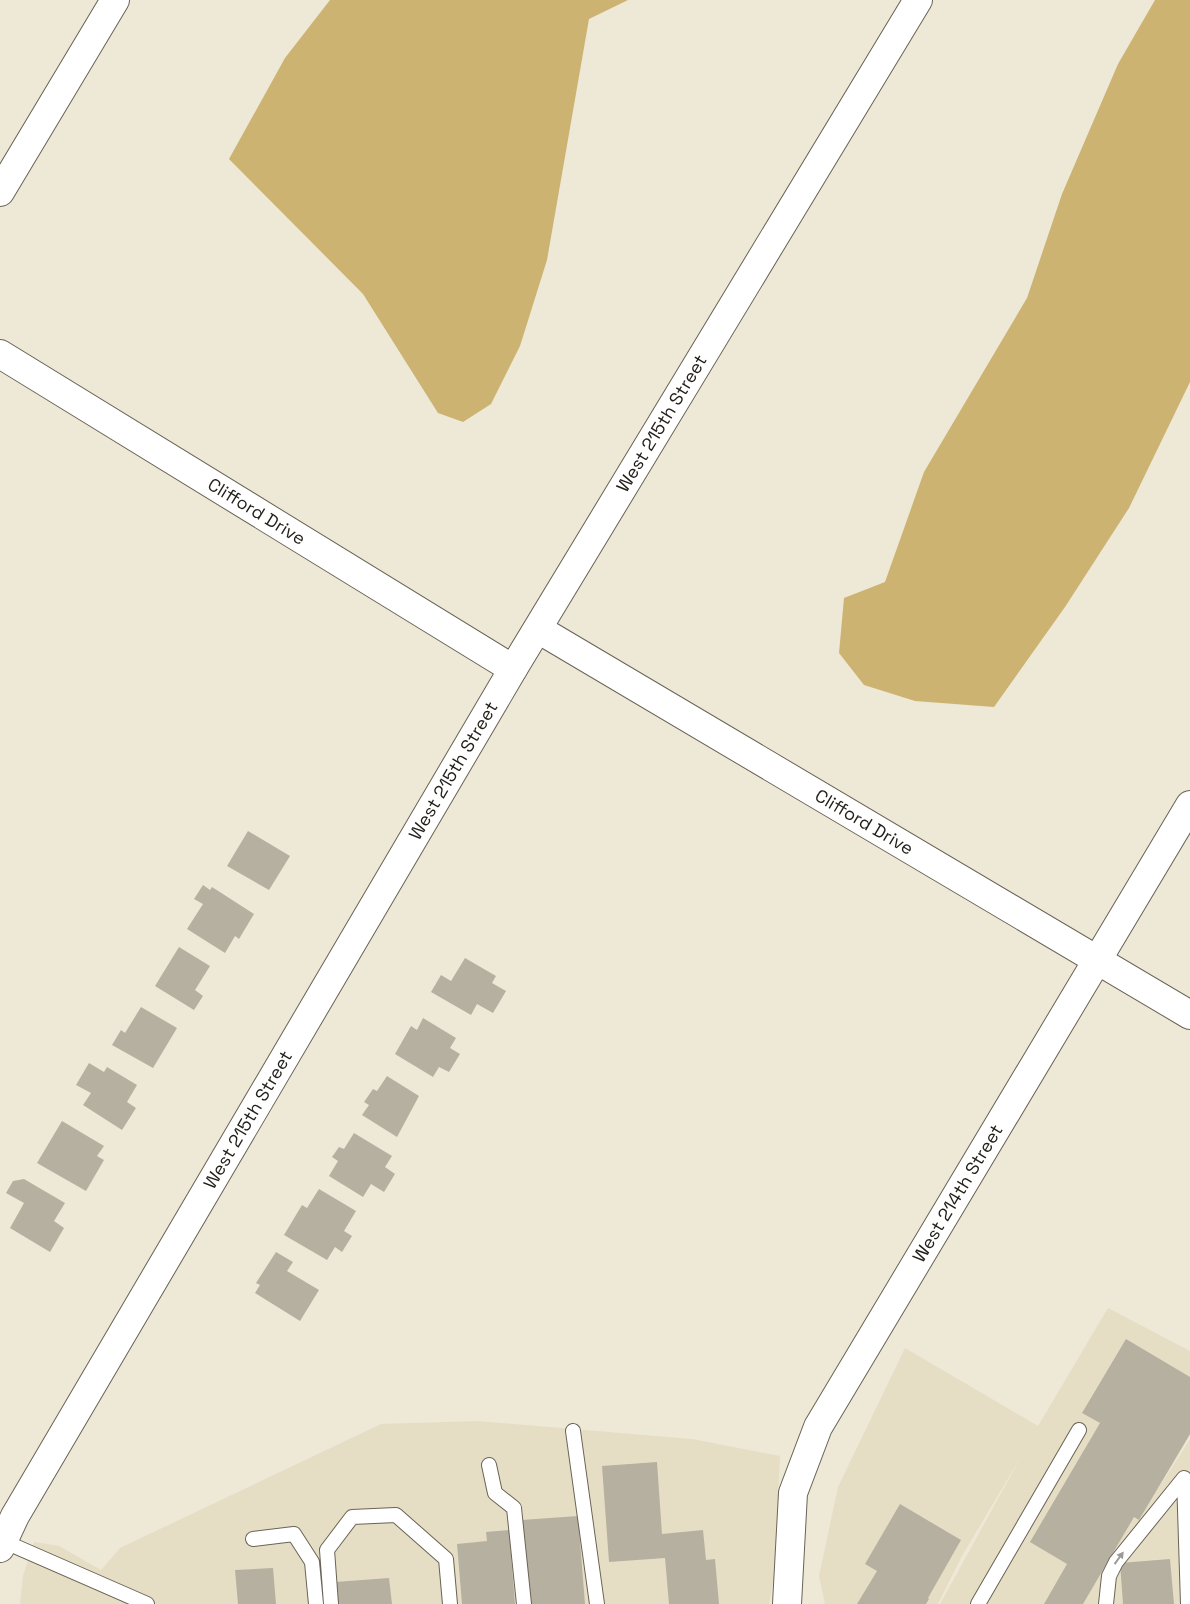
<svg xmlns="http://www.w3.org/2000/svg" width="1190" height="1604" viewBox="0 0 1190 1604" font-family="'Space Grotesk',sans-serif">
<rect width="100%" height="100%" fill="#eee8d7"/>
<path fill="#e6ddc5" d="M1108,1308L1190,1351V1435L1157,1491L1190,1439V1604H940L1022,1455L962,1556L938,1604H825L819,1576L838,1487L905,1348L1038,1426Z
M477,1421L692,1439L780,1456L774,1577L769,1604H20L23,1576L34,1542L59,1546L101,1570L120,1548L381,1424Z"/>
<path fill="#ccb371" d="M330,0H628L589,19L547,260L520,346L491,404L463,422L438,413L363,294L229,159L285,58Z
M1155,0H1190V382L1129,508L1065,607L994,707L915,701L864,685L839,653L844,598L885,582L924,472L1027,298L1062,194L1118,64Z"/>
<path fill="#b6b0a0" d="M248,831L290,856L269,890L227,866Z
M203,885L210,890L212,887L254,914L239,939L235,936L225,953L187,929L203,904L194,899Z
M179,947L210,966L195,990L203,996L194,1010L155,986Z
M465,958L496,976L492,983L506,991L493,1013L477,1004L471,1015L431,992L441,975L451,981Z
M141,1007L177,1028L153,1068L112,1045L121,1030L125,1033Z
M423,1018L456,1038L450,1048L460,1054L449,1072L439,1067L433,1077L395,1054L411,1026L417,1030Z
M89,1063L104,1072L107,1067L137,1085L127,1102L136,1108L122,1130L83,1105L91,1093L76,1085Z
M387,1076L419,1096L397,1137L362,1115L369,1105L364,1102L373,1089L377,1091Z
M62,1121L104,1146L97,1156L104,1160L86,1191L37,1163Z
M354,1133L392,1156L385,1167L395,1174L384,1192L371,1184L363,1197L329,1176L338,1161L332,1157L339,1147L344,1149Z
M24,1179L65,1203L54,1221L64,1228L50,1252L10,1228L24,1203L6,1193L13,1181Z
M319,1189L356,1211L344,1231L352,1236L342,1252L335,1247L327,1260L284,1235L302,1205L307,1208Z
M276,1252L293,1262L287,1271L319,1290L300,1321L255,1293L260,1285L256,1283Z
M1126,1339L1190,1377V1434L1139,1520L1134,1517L1083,1604H1044L1067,1564L1030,1542L1100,1423L1082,1413Z
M657,1462L662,1534L703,1530L706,1560L715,1559L719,1604H669L665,1558L609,1562L602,1466Z
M900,1504L961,1540L928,1598L929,1599L926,1604H857L877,1571L865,1564Z
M578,1516L585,1604H529L522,1520Z
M509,1530L515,1604H462L457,1544L487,1541L486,1532Z
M1170,1559L1174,1604H1123L1120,1563Z
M273,1568L276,1604H238L235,1570Z
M389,1578L392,1604H337L335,1582Z"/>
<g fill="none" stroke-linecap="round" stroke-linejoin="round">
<defs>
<path id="lane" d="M573,1431L597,1604
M489,1465L495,1493L514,1508L524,1604
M253,1539L294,1534L312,1562L316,1604
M3,1541L147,1604
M331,1604L327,1550L352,1517L396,1515L446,1559L450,1604
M978,1604L1079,1430
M1106,1604L1109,1576L1116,1562L1184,1478L1188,1604"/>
<g id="street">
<path d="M0,192L115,0"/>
<path id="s1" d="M0,354L513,669"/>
<path id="s2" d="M538,629L1190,1015"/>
<path id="s3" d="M0,1548L15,1516L513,669L918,0"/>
<path id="s4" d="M787,1604L793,1493L818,1427L1190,805"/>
</g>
</defs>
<use href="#lane" stroke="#696355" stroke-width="16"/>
<use href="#street" stroke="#696355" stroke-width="30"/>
<use href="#lane" stroke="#fff" stroke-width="14"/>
<use href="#street" stroke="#fff" stroke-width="28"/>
</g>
<defs><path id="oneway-solid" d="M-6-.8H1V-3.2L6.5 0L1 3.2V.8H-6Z" transform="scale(1.25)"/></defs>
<use fill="#9b9a97" href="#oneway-solid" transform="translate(1119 1558) rotate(-54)"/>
<g text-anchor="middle" stroke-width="4" stroke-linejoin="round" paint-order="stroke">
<g font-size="18" fill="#201e18" stroke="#eee8d7">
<text dy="6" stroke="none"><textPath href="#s3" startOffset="1305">West 215th Street</textPath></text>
<text dy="6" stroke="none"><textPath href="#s1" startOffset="301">Clifford Drive</textPath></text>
<text dy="6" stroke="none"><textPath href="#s3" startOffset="900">West 215th Street</textPath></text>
<text dy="6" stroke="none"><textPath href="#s2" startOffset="379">Clifford Drive</textPath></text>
<text dy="6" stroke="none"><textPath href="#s3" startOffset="495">West 215th Street</textPath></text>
<text dy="6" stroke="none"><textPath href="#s4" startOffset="454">West 214th Street</textPath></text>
</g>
</g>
</svg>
